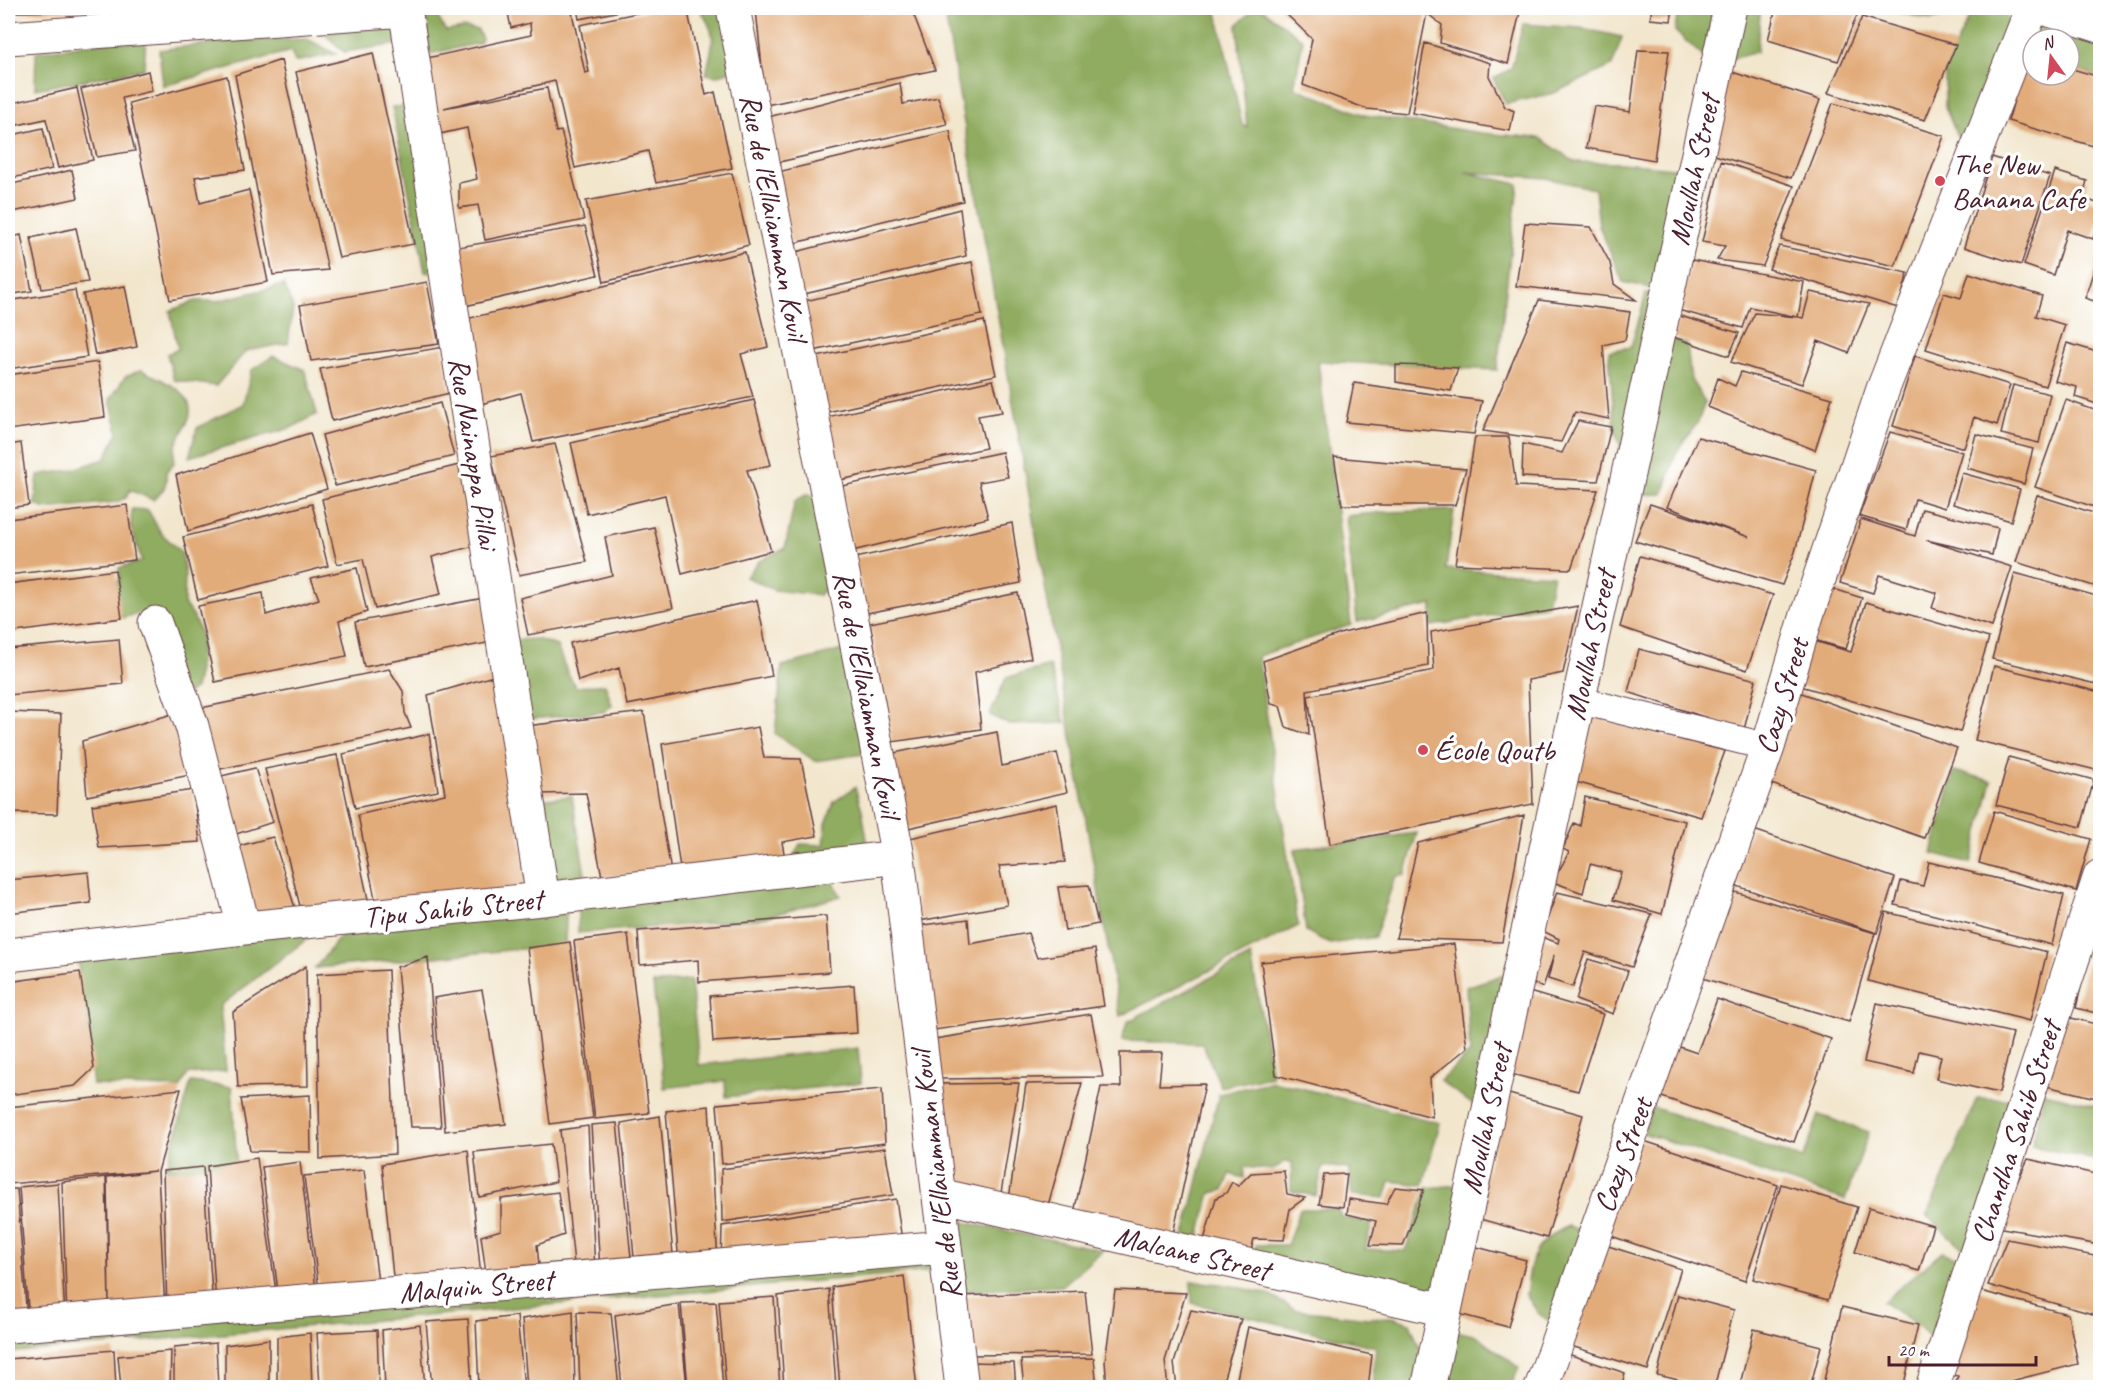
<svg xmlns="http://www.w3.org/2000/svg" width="2108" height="1395" viewBox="0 0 2108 1395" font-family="Caveat,sans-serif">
<rect width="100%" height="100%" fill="#fff"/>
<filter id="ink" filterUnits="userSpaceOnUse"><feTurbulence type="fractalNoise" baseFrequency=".0167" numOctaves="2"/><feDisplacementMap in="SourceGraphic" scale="12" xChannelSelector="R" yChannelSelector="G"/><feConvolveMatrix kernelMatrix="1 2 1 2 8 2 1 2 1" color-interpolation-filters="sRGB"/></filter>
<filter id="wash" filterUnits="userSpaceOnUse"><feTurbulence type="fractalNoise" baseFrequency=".008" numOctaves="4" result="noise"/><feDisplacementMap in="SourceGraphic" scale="24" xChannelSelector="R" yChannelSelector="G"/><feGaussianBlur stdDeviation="1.35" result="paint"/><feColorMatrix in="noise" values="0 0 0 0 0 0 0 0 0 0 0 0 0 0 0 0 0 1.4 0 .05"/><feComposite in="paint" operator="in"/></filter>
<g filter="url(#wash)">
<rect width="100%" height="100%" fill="#f2e6cd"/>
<path fill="#90ac60" stroke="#6d6646" stroke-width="1.5" d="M410,8H432L446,31L465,28L478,30L482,39L480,43L419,56Z
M699,8H726L731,71L717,76L706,74C713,41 719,37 699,8Z
M944,8H1216L1242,125L1247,127L1237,25L1255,8H1261L1303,40L1294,87L1364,115L1481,133L1540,138L1575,162L1622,163L1683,169L1661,291L1619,490L1623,454L1615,431L1609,351L1631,347L1646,294L1659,290L1623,282L1599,226L1595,189L1546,178L1465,172L1518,184L1497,370L1318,361L1351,625L1258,656L1298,926L1120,1016Z
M1678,8H1720L1709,62L1675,31Z
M1737,8H1762L1760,14L1757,52L1727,60Z
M1880,8H1972L1932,20Z
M1989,8H1993L2017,25L1962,147L1945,107V67L1970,16Z
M2041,10L2100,28V77L2069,67V39H2033V55L2027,54Z
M400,17L398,44L344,52L315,25Z
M1523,24L1580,28L1622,37L1612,66L1554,93L1506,104L1493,78L1511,69Z
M146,36L144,69L35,89L36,52Z
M307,39L336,54L295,62L291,51L163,86L159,50L228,41Z
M414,106L441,273L425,272L392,107Z
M284,285L293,308L288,343L246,351L216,386L174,380L167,354L178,349L170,311L195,301H217Z
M1664,338L1687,344L1691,380L1705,402L1698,422L1676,453L1663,494L1627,495Z
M273,356L305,370L317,414L291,428L189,457L197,428L243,404L252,370Z
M141,370C161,380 202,393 187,423C179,439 173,445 174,463L166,472C167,486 164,491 153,500L130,490L126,498L116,502L45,509L35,504L38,475L71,470L105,459L118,432L110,400L125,377Z
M806,495H817L837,576L819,595L774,590L746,577L759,561L785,548L795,501Z
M132,509L148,510L161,533L182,553L185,575L184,604L193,616L201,634L199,670L195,688L171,707L164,706L156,693L163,658L144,612L122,618L109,611L108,597L120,578L119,568L142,561L131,527Z
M1454,510L1446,569L1553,575L1547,605L1431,626L1432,605L1357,622L1346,516L1388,512Z
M537,639L557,646L567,672L576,687L605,684L612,705L604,712L531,719L507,640Z
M850,648L870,753L815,761L775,734L782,666Z
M1050,666L1065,723L1009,725L990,715L1006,678Z
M1954,771L1992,781L1971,863L1932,853Z
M855,787L862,810L868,846L792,860L800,844L824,845L826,824L834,802Z
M572,796L587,887L546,892L535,800Z
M1417,833L1405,875L1395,877L1375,937L1330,944L1306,931L1295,849Z
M832,880L841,896L759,919L578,933V904Z
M567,900L565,945L315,968L345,931Z
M320,929L220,1006L226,1071L188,1074L180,1088L93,1085L77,955Z
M1251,956L1272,1076L1221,1087L1202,1043L1122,1041L1127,1022Z
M1512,972L1479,1109L1440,1081L1470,1053L1466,987Z
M691,980L699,1065L858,1048L861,1083L726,1097L725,1081L664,1088L653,984Z
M1273,1081L1440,1123L1423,1185L1390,1181L1385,1198L1352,1195L1349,1169L1323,1166L1316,1196L1291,1191L1292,1162H1284L1273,1170L1244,1167V1178L1230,1174L1224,1190L1211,1193L1195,1250L1184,1236L1219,1094Z
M191,1082L232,1087L237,1168L166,1169Z
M2044,1093L2100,1106V1161L2032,1146Z
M1977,1098L2018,1100L1967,1252L1927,1216Z
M1652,1107L1803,1159L1819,1115L1869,1132L1845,1200L1643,1133Z
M1469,1184L1442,1305L1252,1259L1256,1245H1287L1300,1209H1338L1341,1217L1372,1223L1365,1249L1405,1251L1427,1188Z
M953,1220L1103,1250L1062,1286L964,1291Z
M1568,1226L1589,1233L1557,1327L1538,1313L1526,1295C1532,1256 1530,1246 1568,1226Z
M931,1251V1271L8,1353V1336Z
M1942,1252L1966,1261L1936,1345L1918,1325L1883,1302Z
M1191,1281L1228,1285L1267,1294L1296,1310L1368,1318L1392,1317L1410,1323L1425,1360L1420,1387H1372L1376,1347L1192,1303Z
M1452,1330L1477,1336L1519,1368L1510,1387L1438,1388Z"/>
<g id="blocks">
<path fill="#e2ac7a" d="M9,8H78V11L10,12Z
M507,8H571L585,73L589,72L580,25L660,8H687L706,95L715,92L732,168L656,183L648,151L575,168L555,81L444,108L547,88L556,132L561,131L584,220L485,240L478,205L459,208V183L477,179L467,128L431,136L418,60L531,35L530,23L511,28Z
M577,8H615L616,12L579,19Z
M764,8H864L865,13L898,8H911L935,70L766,105L756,10Z
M1280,8H1428L1407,113L1367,109L1303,85L1312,39Z
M1430,8H1521L1508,64L1440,43L1442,25L1428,14Z
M1652,8H1673L1671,21L1650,19Z
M1776,8H1860L1838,61L1768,40Z
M1862,17L1956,45L1925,120L1828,93Z
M1425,43L1490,63L1489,76L1505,107L1514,111L1510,131L1412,113Z
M1638,50L1669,51L1654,160L1586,148L1594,106L1630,112Z
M373,53L414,244L339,258L296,72Z
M2027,56L2033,58V75H2069V68L2100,77V148L2008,121Z
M281,60L328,270L273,275L235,75Z
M148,71L152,91L122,98L135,151L97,157L81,89Z
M1729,71L1820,100L1791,178L1708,153Z
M227,76L245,170L195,177L200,203L249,190L268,282L170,300L129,103Z
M900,83L903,104L938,97L947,124L779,162L768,117Z
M77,88L93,160L58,168L46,119L8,127V104Z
M1833,103L1944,136L1895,266L1781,240Z
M43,128L52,169L8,179V136Z
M950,131L963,201L791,244L778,172Z
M1992,157L2050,176L2021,265L1964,247Z
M1721,161L1794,186L1763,266L1717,260L1725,246L1702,242Z
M72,170L78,198L8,213V185Z
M2055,171L2087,181L2082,198L2100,204V215L2093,239L2067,230L2053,275L2024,265Z
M732,173L749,245L604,282L586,201Z
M960,209L966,256L800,295L792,253Z
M1525,223L1591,227L1610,263L1614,284L1636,300L1516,286Z
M585,226L598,275L465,306L452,248Z
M76,228L88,282L42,289L31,238Z
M21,235L32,291L8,295V238Z
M1779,246L1908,273L1898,308L1769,269Z
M2100,250V303L2085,298Z
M745,252L768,347L741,354L753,397L533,442L521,393L481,404L462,320Z
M1692,260L1804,282L1798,317L1803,318L1810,292L1869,304L1849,353L1818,341L1802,384L1731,362L1755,313L1797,317L1750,307L1743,328L1678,310Z
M972,262L982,315L813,351L805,301Z
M1969,273L2042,296L2036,316L2065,325L2045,386L1926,349L1944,293L1961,298Z
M427,282L439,344L311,361L300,305Z
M125,286L137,347L95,355L83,294Z
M75,290L87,357L8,369V301Z
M1539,300L1630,312L1625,340L1603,345L1609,419L1575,412L1561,442L1483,431Z
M1680,316L1739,333L1729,356L1673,337Z
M984,321L996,375L827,412L812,358Z
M2100,341V405L2075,397L2077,387L2055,381L2067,343L2097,352Z
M443,347L450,393L332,421L320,369Z
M1915,356L2010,385L1997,425L1974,417L1964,448L1893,426Z
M98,362L105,417L8,430V375Z
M1396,365L1431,366L1458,368L1451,391L1396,382Z
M1741,372L1832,398L1815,450L1708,407L1718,378L1735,386Z
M993,380L1002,412L978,416L986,448L840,480L827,417Z
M1354,383L1482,401L1474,434L1346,422Z
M2013,385L2050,394L2039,443L2001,434Z
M754,400L771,465L747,470L771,551L682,574L665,495L587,514L571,443Z
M2066,400L2100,412V509L2035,487Z
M440,403L454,456L335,486L322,435Z
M1578,421L1611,427L1598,481L1522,477L1523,444L1562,453Z
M1890,432L1962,452L1945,508L1915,499L1906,530L1859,516Z
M310,433L327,489L188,531L176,475Z
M1976,434L2033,449L2024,484L1967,468Z
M1475,437H1509L1516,486L1598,490L1571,569L1455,564Z
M1698,437L1816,470L1795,552L1782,585L1635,541L1650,504L1749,537L1667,507Z
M21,443L29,505L8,508V445Z
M555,444L587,562L519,575L491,456Z
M1002,452L1008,477L979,482L988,518L852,551L842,486Z
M1334,457L1466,469L1455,505H1342Z
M459,465L474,546L432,557L441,594L375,609L363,559L337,564L322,499Z
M1962,473L2020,489L2011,521L1953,504Z
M2037,495L2100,515V588L2016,562Z
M312,504L328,566L198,600L183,537Z
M127,505L135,560L8,575V519Z
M1922,509L1998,528L1992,555L1926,540L2012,567L1992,627L1932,608L1937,593L1879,575L1873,593L1840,583L1861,519L1915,536Z
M1012,523L1021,583L867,613L855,558Z
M654,527L673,608L528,635L520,598L612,575L605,537Z
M1640,556L1773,595L1747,670L1620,627Z
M357,568L367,612L339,621L347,656L215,682L198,606L263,593L266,615L319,599L311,578Z
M115,570L122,618L8,633V584Z
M2015,573L2100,597V685L1992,659Z
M1831,588L1862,598L1846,649L1814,640Z
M1018,593L1031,658L975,672L981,729L892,742L870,623Z
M484,598L492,642L364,667L355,622Z
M757,600L772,676L627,705L619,668L578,681L570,643Z
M1866,602L1989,638L1960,732L1797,685L1811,640L1851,652Z
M1578,606L1563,673L1528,680L1533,804L1330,844L1308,696L1434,670L1431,632Z
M1427,613L1428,666L1307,690L1309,735L1286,727L1280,706L1271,704L1263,661L1343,633Z
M119,639L123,684L8,695V649Z
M1639,649L1756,680L1744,730L1628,692Z
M1994,666L2100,692V771L1975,740Z
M389,669L403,691L405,713L411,728L211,771L196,709Z
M497,675L528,889L376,904L358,815L445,794L428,695Z
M1796,691L1957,748L1924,838L1763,781Z
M8,712L61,714L57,814L8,813Z
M179,712L195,774L87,796L82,741Z
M644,712L671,872L602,877L586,793L538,794L526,726Z
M1590,716L1725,751L1701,817L1572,781Z
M758,727L764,758L801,759L817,836L782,842L786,864L681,875L662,744Z
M997,732L1002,766L1057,753L1067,792L904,829L889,754Z
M429,734L438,791L355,808L343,754Z
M337,755L369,904L301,910L265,769Z
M2009,757L2094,780L2081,827L1996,805Z
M255,768L273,822L227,837L213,778Z
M193,790L200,842L99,848L92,805Z
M1585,797L1685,821L1662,914L1613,900L1621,872L1590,864L1583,893L1553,882L1569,852L1563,849L1574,823L1580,826Z
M1057,804L1065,862L999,866L1007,905L919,921L910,838Z
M1994,811L2091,839L2076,891L1979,863Z
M1524,815L1502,942L1396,938L1418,843Z
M1751,829L1895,878L1877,933L1731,884Z
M273,837L295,908L252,919L231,848Z
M1929,862L2064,895L2052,945L1895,905L1901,881L1923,886Z
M88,872L91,903L8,913V880Z
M1089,885L1098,924L1065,931L1058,887Z
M1725,889L1875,933L1849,1022L1699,977Z
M1557,892L1652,914L1632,967L1585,952L1573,987L1548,979L1554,955L1543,987L1529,982L1539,936L1558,943L1559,939L1543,931Z
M1886,912L2047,952L2030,1021L1868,981Z
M826,916L830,972L699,982L698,960L640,965L638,931Z
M968,919L970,944L1028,933L1037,958L1095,949L1104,1006L927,1031L917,926Z
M2095,927L2100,928V1014L2076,1008Z
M628,934L649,1113L595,1119L574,941Z
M570,942L593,1118L550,1124L527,948Z
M1454,944L1467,1048L1430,1078L1432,1117L1276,1075L1261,962Z
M428,957L441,1127H411L397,967Z
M1588,959L1628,971L1613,1014L1576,1000Z
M306,966L308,1086L238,1087L233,1012Z
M388,970L395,1154L320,1159L317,974Z
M80,972L94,1068L75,1086L8,1095V982Z
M854,985L857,1033L713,1042L710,996Z
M482,990L506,1124L445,1131L434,998Z
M1526,991L1603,1014L1578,1091L1507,1073Z
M1717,999L1831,1039L1794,1142L1656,1095L1674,1045L1697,1053Z
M1877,1003L2013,1033L1999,1093L1936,1079L1941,1056L1919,1051L1914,1073L1864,1062Z
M1091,1014L1103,1077L939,1079L935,1039Z
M2063,1016L2100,1025V1099L2046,1086Z
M1120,1053H1162L1159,1085L1205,1084L1172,1239L1074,1213L1101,1087H1121Z
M1019,1083L1001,1193L952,1190L939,1084Z
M1082,1083L1047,1209L1009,1199L1026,1084Z
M181,1089L158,1172L165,1311L67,1318L62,1182L106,1177L109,1304L107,1177L155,1171L8,1184V1107Z
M882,1089L885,1143L722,1164L717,1104Z
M1509,1094L1583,1115L1547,1238L1473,1217Z
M310,1095L311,1152L250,1151L241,1099Z
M709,1106L718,1263L679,1264L666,1111Z
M660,1116L674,1265L635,1267L621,1123Z
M617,1123L632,1267L600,1270L591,1125Z
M588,1126L595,1270L575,1273L560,1130Z
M1638,1139L1778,1185L1745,1281L1605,1234Z
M551,1144L556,1182L479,1197L474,1152Z
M885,1148L893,1195L722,1222L721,1169Z
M468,1150L482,1286L394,1287L382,1164Z
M257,1158L277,1299L216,1305L207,1166Z
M2028,1159L2100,1175V1245L1996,1227Z
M300,1162L317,1297L279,1299L262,1167Z
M203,1167L213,1307L167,1311L163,1171Z
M364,1170L379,1290L320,1298L304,1176Z
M1284,1171L1287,1194L1305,1198L1290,1209L1284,1240L1254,1239L1249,1258L1202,1247L1216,1198L1226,1193L1232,1182L1238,1186L1251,1173Z
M1347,1174L1343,1207L1319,1204L1324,1175Z
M58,1183L65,1319L29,1322L19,1187Z
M1781,1184L1857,1207L1828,1300L1753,1279Z
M1395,1187L1424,1190L1403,1246L1370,1245L1376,1221L1347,1214L1349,1199L1386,1204Z
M8,1189H17L27,1319L8,1321Z
M558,1192L564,1235L537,1245L540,1275L487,1281L481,1236L501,1230V1199Z
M896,1199L903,1247L721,1265L722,1226Z
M1869,1207L1933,1226L1919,1271L1855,1252Z
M2007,1239L2100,1257V1316L1988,1285Z
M1602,1244L1681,1269L1648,1370L1571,1346Z
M1473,1246L1526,1260L1508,1327L1455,1313Z
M904,1276L917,1388H840L832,1287Z
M829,1289L836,1388H784L778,1296Z
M1115,1290L1186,1293L1165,1361L1168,1388H1107L1105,1361Z
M1977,1290L2068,1314L2078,1364L2007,1382V1388H1954L1958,1376L1947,1374Z
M1085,1291L1092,1354L965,1355L960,1296Z
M1678,1295L1734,1310L1714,1388L1657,1375Z
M774,1297L780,1388H726L719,1301Z
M716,1302L723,1388H688L681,1303Z
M679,1304L687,1388H622L615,1315Z
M1842,1307L1918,1325L1903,1388H1822Z
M1191,1310L1241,1319L1221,1388H1177L1174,1363Z
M573,1311L575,1388H527L522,1319Z
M577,1312L611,1313L619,1388H580Z
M517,1316L524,1388H479L476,1321Z
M468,1319L472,1388H432L426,1322Z
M420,1325L425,1388H385L382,1330Z
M1248,1327L1372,1355L1368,1388H1235Z
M1754,1329L1821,1346L1810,1388H1739Z
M377,1330L379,1388H320L317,1333Z
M310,1333L312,1388H277V1337Z
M269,1339V1388H225V1345Z
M216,1343L218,1388H174V1347Z
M114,1350L116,1388H8V1359Z
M171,1351L170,1388H121L118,1356Z
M1562,1352L1625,1373L1621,1388H1549Z
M1094,1358L1097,1388H1024L1021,1360Z
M970,1362L1014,1363L1016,1388H973Z
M2069,1381L2070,1388H2041V1386Z"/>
</g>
</g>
<g filter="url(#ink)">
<use href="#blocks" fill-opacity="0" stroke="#633d43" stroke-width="1.5"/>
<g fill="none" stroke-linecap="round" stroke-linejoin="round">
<defs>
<path id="lane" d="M1578,700L1768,747"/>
<path id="street" d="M405,8L543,899
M733,8L898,857L962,1388
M2043,8L2100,26
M8,38L406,10
M155,623L192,726L244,928
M8,955L244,928L543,899L898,857
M939,1195L1445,1310
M8,1326L945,1247
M1428,1388L1730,8
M1541,1388L1768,747L1807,615L1883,389L2032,8
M1932,1388L2100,876"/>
</defs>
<use href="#lane" stroke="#633d43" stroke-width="29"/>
<use href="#street" stroke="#633d43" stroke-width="35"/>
<use href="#lane" stroke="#fff" stroke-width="27"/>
<use href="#street" stroke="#fff" stroke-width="33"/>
</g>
</g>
<g fill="#d1495b" stroke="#fff" stroke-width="2">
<circle cx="1940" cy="181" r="6"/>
<circle cx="1423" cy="750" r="6"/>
</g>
<g text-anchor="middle" stroke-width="6" stroke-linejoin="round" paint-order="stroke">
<g font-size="30" fill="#4a1f2b" stroke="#fff" text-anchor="start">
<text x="1952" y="174">The New<tspan x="1952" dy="34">Banana Cafe</tspan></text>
<text x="1435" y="760">École Qoutb</text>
</g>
<g font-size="30" fill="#4a1f2b" stroke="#fff">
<text transform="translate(1694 170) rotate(-78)" y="10">Moullah Street</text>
<text transform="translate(774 217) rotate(79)" y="10">Rue de l'Ellaiamman Kovil</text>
<text transform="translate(474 453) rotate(81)" y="10">Rue Nainappa Pillai</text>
<text transform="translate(1590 645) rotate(-78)" y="10">Moullah Street</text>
<text transform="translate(867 694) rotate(79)" y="10">Rue de l'Ellaiamman Kovil</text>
<text transform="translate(1782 696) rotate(-73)" y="10">Cazy Street</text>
<text transform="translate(453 908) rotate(-6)" y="10">Tipu Sahib Street</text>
<text transform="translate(1486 1119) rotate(-78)" y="10">Moullah Street</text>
<text transform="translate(2016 1132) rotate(-72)" y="10">Chandha Sahib Street</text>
<text transform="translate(1623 1155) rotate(-70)" y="10">Cazy Street</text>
<text transform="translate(936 1175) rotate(-97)" y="10">Rue de l'Ellaiamman Kovil</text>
<text transform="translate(1192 1253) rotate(13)" y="10">Malcane Street</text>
<text transform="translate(476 1286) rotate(-5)" y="10">Malquin Street</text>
</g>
</g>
<rect width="2108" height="1395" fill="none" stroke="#fff" stroke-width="30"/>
<g transform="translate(2051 57) rotate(345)"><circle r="28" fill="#ffffff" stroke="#b7a5aa" stroke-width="1.5"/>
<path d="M0-4.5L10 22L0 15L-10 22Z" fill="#d1495b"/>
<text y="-9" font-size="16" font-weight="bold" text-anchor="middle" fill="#4a1f2b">N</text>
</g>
<path d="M1889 1356v9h147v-9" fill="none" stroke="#4a1f2b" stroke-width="3"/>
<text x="1898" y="1356" font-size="18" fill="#4a1f2b" stroke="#ffffff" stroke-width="4.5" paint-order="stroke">20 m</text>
</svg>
